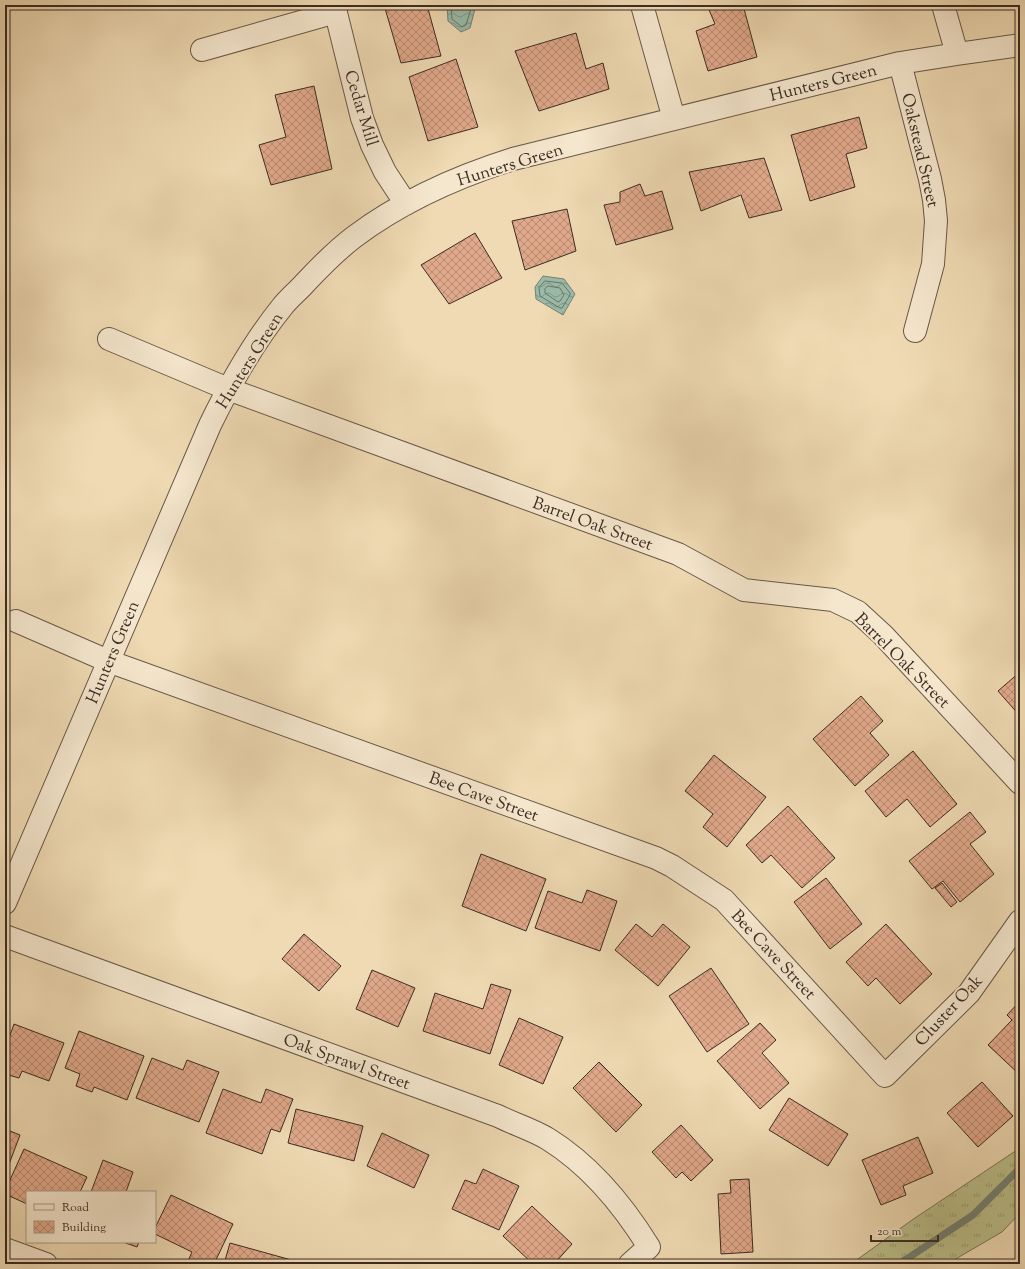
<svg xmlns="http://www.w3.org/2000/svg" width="1025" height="1269" viewBox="0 0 1025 1269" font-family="'Sorts Mill Goudy',serif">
<defs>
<pattern id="grass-tufts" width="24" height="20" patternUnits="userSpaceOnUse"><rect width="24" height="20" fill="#bbbf8b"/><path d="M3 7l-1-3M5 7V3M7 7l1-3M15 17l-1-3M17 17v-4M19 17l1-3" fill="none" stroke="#999b71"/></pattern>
<pattern id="water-waves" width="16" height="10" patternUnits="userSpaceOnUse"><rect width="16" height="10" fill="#9abba9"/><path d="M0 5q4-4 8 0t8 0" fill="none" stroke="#7f9889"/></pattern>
<pattern id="building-cross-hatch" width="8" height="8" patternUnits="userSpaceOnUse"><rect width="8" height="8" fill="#e1a98b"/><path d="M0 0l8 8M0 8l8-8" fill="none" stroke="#b88a71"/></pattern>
</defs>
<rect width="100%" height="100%" fill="#efdab3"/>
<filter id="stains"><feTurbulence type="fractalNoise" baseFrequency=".005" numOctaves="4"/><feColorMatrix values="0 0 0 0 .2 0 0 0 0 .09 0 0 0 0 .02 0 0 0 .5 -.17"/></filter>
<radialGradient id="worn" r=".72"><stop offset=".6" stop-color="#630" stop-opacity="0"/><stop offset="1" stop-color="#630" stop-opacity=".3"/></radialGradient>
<path fill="url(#grass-tufts)" stroke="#7b7658" d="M1020,1148V1213L1002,1232L947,1264H851L912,1220Z"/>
<path fill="url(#water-waves)" stroke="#748274" d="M447,5H476L470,28L461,32L448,21Z
M543,276L564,279L575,294L563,315L536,299L535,287Z"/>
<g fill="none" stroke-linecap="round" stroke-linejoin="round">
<path stroke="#6a7466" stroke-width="1" d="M451,5L452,19L462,27L466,25L472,5
M545,281L562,283L570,293V295L562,308H560L540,296L539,288Z
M548,286L560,288L564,295L560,301L558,302L545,293V289Z"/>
<path stroke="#748274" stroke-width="7" d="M899,1264L973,1215L1020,1168"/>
</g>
<path fill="url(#building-cross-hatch)" stroke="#3b2c24" d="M384,5H427L441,56L401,63Z
M707,5H743L757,57L708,71L696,31L715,24Z
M576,33L586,69L603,63L609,89L539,111L515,51Z
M456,59L478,127L428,141L409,77Z
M314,86L332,169L271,185L259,145L286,137L275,95Z
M859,117L867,148L846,154L855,187L810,201L791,135Z
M764,158L782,210L749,218L741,195L701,211L689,172Z
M640,184L645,196L662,191L673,229L616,245L604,205L620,202V192Z
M567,209L576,251L525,270L512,221Z
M475,233L502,278L449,304L421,265Z
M1020,672V716L998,691Z
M861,696L883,721L870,733L889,755L855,786L813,739Z
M913,751L957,804L930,827L907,799L886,817L865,791Z
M714,755L766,797L727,847L703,827L713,814L685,791Z
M788,806L835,858L802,888L771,855L762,863L746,845Z
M970,812L986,832L970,844L994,874L960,902L943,881L932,889L909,861Z
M481,854L546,879L526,931L462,906Z
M826,878L862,924L830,949L794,902Z
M942,883L957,902L951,907L935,888Z
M587,890L617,901L600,951L535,928L548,891L582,903Z
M636,924L652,937L663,924L690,947L658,986L615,950Z
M886,924L932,974L900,1004L876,978L868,986L846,962Z
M304,934L341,966L319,991L282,959Z
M711,968L749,1024L707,1052L669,996Z
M372,970L415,988L398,1027L356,1009Z
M491,984L511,990L490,1054L423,1031L435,993L483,1009Z
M1020,1001V1075L988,1045L1012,1020L1007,1015Z
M519,1018L563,1037L543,1084L499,1065Z
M760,1023L776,1040L762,1053L789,1083L760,1109L717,1061Z
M14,1024L64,1043L49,1081L22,1071L19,1078L5,1074V1049Z
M79,1031L144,1056L127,1100L94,1087L92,1092L76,1086L80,1074L65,1068Z
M152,1058L183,1070L187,1060L219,1072L199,1122L136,1098Z
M599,1062L642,1105L616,1132L573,1088Z
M982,1082L1013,1116L978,1147L947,1113Z
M223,1089L261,1103L266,1089L293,1099L280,1132L271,1129L262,1154L206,1133Z
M789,1098L848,1134L828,1166L769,1130Z
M296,1109L363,1126L354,1161L288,1143Z
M681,1125L713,1160L691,1181L682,1172L676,1178L652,1152Z
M5,1129L20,1135L5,1175Z
M382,1133L429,1155L414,1188L367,1166Z
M918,1137L933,1173L903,1186L906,1195L881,1205L862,1160Z
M24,1149L87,1177L80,1192H27V1204L5,1194V1191Z
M103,1160L133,1172L126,1192H91Z
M483,1169L519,1186L499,1230L452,1209L465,1180L476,1184Z
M749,1179L753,1252L721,1254L718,1194L731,1193L730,1180Z
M171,1195L233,1224L214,1264H194L188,1261L192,1252L155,1234V1228Z
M532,1206L572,1244L554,1264H533L503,1236Z
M123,1242H139L137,1247Z
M230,1243L295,1261L294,1264H224Z"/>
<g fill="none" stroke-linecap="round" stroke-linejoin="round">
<defs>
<path id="street" d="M334,5L362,118L372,145L385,172L406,204
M642,5L674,119
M943,5L957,54
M202,50L336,12
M900,63L930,179L934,200L936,221L933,264L915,331
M109,339L228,389L678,554L744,590L833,600L858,612L883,635L1020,783
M16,621L108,661L656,858L672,866L724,900L885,1076L969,993L1020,921
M5,903L210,425C230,384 253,343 282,307C289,298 298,291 305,283C320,267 337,250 354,237C402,201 456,177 513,159L900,63L957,54L1020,45
M5,936L498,1116C514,1124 533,1130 548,1139C590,1165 623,1205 649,1247L630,1264
M5,1249L46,1264"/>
</defs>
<use href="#street" stroke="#685848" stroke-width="24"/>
<use href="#street" stroke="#f5e7ce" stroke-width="22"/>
</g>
<g text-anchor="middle" stroke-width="4" stroke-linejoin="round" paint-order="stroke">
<g font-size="17" fill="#3b2c24" stroke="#f5e7ce">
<text transform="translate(823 82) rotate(-14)" y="6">Hunters Green</text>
<text transform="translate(362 108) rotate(73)" y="6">Cedar Mill</text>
<text transform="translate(921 150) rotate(77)" y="6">Oakstead Street</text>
<text transform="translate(510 164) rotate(-17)" y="6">Hunters Green</text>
<text transform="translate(249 360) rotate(-58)" y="6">Hunters Green</text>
<text transform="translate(593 523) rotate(20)" y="6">Barrel Oak Street</text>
<text transform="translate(112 652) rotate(-67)" y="6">Hunters Green</text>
<text transform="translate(903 660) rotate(45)" y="6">Barrel Oak Street</text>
<text transform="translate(484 796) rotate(20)" y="6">Bee Cave Street</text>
<text transform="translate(774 954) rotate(47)" y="6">Bee Cave Street</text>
<text transform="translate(948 1010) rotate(-47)" y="6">Cluster Oak</text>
<text transform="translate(347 1061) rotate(20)" y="6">Oak Sprawl Street</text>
</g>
</g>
<rect width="1025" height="1269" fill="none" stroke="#efdab3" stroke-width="20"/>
<rect x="6" y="6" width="1013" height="1257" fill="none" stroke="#3b2c24" stroke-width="2"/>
<rect x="10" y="10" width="1005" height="1249" fill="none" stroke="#3b2c24"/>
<rect x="26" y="1191" width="130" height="52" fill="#f5e7ce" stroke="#ab9c8a"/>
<rect x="34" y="1204" width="20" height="6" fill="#f5e7ce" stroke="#ab9c8a"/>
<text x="62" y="1211" font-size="12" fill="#3b2c24">Road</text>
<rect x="34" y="1221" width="20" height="12" fill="url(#building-cross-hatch)" stroke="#ab9c8a"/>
<text x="62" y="1231" font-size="12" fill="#3b2c24">Building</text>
<path d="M871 1235v6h67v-6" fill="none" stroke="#3b2c24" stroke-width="2"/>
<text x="877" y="1235" font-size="12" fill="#3b2c24" stroke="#f5e7ce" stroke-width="3" paint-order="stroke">20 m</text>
<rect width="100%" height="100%" filter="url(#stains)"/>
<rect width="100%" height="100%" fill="url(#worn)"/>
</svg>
